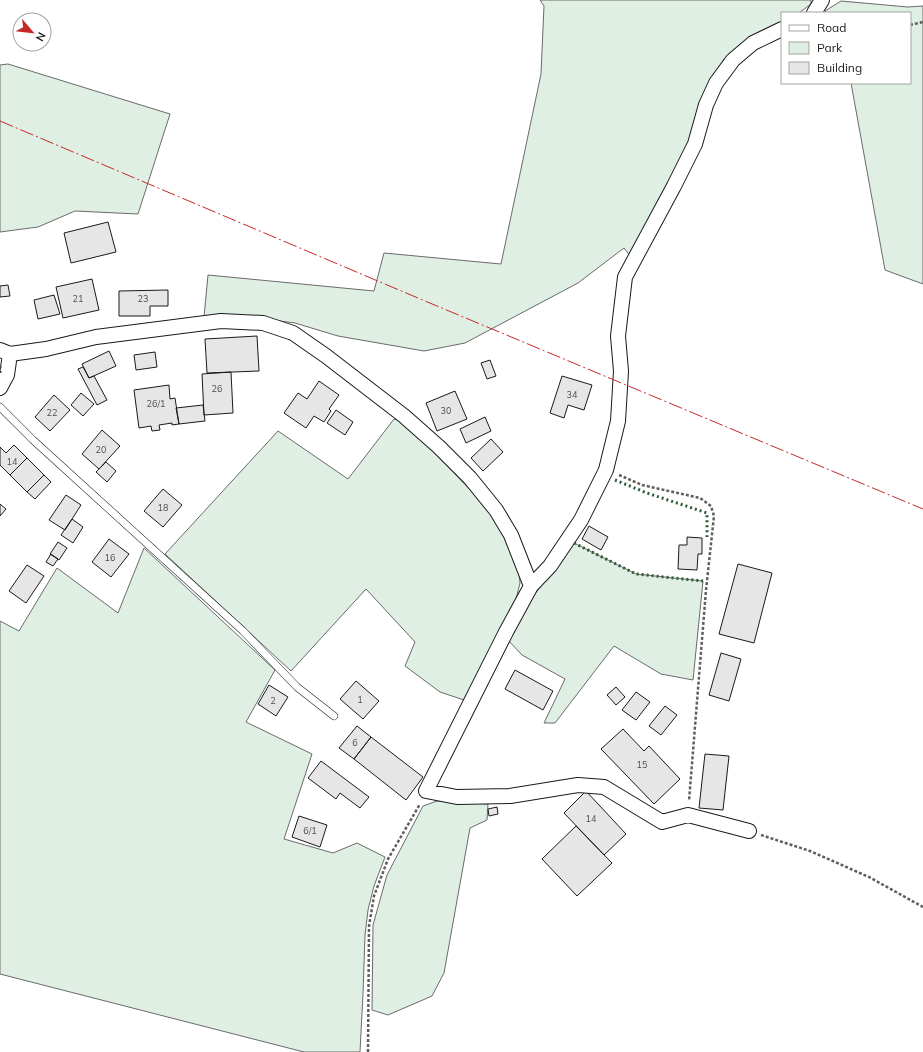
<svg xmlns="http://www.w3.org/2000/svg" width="923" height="1052" viewBox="0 0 923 1052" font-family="Mulish,sans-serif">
<rect width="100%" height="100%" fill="#fff"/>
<path fill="#e0efe3" stroke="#6a6a6a" d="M540,0H811V4L799,13H782V29L733,60L724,59L715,73L687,148L631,257L624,248L578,283L465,343L424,351L338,336L295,323L249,317H204L208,275L374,291L384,253L501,264L541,74L544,6Z
M841,1L908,7L923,6V284L885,270L851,83H910V13H826L825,11Z
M8,64L170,114L138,214L75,211L38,227L0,232V65Z
M394,419L406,422L492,513L518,563L520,583L516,599L467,701L440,692L405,666L415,642L366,589L291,671L165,554L278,431L348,479Z
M574,543L636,574L703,581L693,680L661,674L614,646L555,723H544L565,679L522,655L507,639L531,599Z
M144,548L275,670L246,722L312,754L284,839L333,853L357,843L385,857L374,886L368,910L365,935L363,994L360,1052H304L0,974V621L19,631L57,568L118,613Z
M437,801L488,804L487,820L470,828L444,973L432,996L388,1015L372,1010L373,925L387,875L423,806Z"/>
<path fill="#e6e6e6" stroke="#1a1a1a" d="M108,222L116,252L71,263L64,233Z
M92,279L99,310L63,318L56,287Z
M8,285L10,296L0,297V286Z
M168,290V306H150V316H119V291Z
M54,295L60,314L38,319L34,300Z
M257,336L259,371L207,373L205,339Z
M109,351L116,366L89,378L82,364Z
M155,352L157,367L136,370L134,355Z
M490,360L496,376L487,379L481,363Z
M83,367L89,378L94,376L107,400L97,405L78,369Z
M231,372L233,413L204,415L202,374Z
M562,376L592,385L584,410L568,405L564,418L550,413Z
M319,381L339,395L329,409L331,411L324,422L314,416L306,428L284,413L298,393L307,399Z
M169,385L170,399L175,398L179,424L172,425V423L159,425L160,430L152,431L151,426L139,428L134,390Z
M455,391L467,419L437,431L426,403Z
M81,393L94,404L83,416L71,405Z
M54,395L70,410L50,431L35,417Z
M203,405L205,421L179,424L176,408Z
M336,410L353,422L345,435L327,423Z
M485,417L491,431L466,443L460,429Z
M102,430L120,446L99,469L82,454Z
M491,439L503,452L483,471L471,458Z
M14,445L27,458L10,475L0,465V447L6,453Z
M27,458L44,475L27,492L10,475Z
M106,462L116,471L107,482L96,472Z
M44,475L51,482L35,499L27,492Z
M163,489L182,505L163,527L144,511Z
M66,495L81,505L65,530L49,520Z
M0,504L6,509L0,516Z
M72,519L83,527L73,543L61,535Z
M589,526L608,537L601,550L582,539Z
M687,537L702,538V554H698L697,570L678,569L679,545H687Z
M109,539L129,554L111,577L92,562Z
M58,542L67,548L59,560L50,554Z
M51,554L58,559L53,566L46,562Z
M738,564L772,573L754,643L719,634Z
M27,565L44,576L26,603L9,591Z
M721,653L741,659L729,701L709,695Z
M515,670L553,691L543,710L505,689Z
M356,681L379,701L363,719L340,699Z
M269,685L288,697L276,716L258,704Z
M616,687L625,697L616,705L607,695Z
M636,692L650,702L636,720L622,710Z
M665,706L677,715L661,735L649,726Z
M357,726L371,737L354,759L339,748Z
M623,729L644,751L649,746L680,779L654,804L601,749Z
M371,737L423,777L406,800L354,759Z
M705,754L729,756L723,810L699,808Z
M321,761L369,797L360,808L340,793L336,799L308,778Z
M586,791L626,834L604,855L564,813Z
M497,807L498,814L489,816L488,809Z
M299,816L327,825L320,847L292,837Z
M576,826L612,863L577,896L542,859Z"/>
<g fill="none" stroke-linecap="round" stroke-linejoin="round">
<defs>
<path id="lane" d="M0,407L33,440L243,631L297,687L334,716"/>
<path id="street" d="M814,13L822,0
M0,350L10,354L46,349L96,337L221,321L263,323L293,333L326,356L404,416L439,447L470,478L496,510L511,535L531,586
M0,388L7,375L10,354
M749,831L688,815L662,822L604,787L578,785L510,796L457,797L426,791L506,632L531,586L550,566L581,520L606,470L618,421L621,371L618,336L625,277L674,186L695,144L706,105L716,83L733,60L753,43L782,29"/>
</defs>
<use href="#lane" stroke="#1a1a1a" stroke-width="8"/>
<use href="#street" stroke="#1a1a1a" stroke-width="16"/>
<path stroke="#5f5f5f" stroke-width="2.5" stroke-dasharray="3 2" stroke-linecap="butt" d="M910,25L923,22
M619,475L642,485L700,498L711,506L714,516L706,590L689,801
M761,835L810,851L869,877L923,907
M368,1052L369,926L374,896L388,859L420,804"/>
<use href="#lane" stroke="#fff" stroke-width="7"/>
<use href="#street" stroke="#fff" stroke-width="14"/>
<path stroke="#2b5a34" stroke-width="3" stroke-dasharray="2 3" stroke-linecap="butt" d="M0,366V375
M615,480L647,493L707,513V537
M574,543L636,574L703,581"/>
<path stroke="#c62828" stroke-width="1" stroke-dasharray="14 3 2 3" stroke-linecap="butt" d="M0,121L425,301L923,509"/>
</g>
<g text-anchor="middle" stroke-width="3" stroke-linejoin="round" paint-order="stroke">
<g font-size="9" fill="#4d4d4d">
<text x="78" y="302">21</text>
<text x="143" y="302">23</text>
<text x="217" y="392">26</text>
<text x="572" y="398">34</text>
<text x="156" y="407">26/1</text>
<text x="446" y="414">30</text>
<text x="52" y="416">22</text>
<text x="101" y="453">20</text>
<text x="12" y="465">14</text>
<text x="163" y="511">18</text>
<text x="110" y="561">16</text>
<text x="360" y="703">1</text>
<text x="273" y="704">2</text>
<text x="355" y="746">6</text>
<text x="642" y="768">15</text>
<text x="591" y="822">14</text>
<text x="310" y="834">6/1</text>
</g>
</g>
<rect x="781" y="12" width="130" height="72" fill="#ffffff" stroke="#a3a3a3"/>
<rect x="789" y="25" width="20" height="6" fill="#ffffff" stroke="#a3a3a3"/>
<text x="817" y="32" font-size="12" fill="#1a1a1a">Road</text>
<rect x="789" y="42" width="20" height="12" fill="#e0efe3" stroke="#a3a3a3"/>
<text x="817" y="52" font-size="12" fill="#1a1a1a">Park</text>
<rect x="789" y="62" width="20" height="12" fill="#e6e6e6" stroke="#a3a3a3"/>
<text x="817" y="72" font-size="12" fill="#1a1a1a">Building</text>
<g transform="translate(32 32) rotate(118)"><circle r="19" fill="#ffffff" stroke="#a3a3a3"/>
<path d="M0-3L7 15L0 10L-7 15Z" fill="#c62828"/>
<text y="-6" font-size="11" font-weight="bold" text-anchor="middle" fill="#1a1a1a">N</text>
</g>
</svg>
